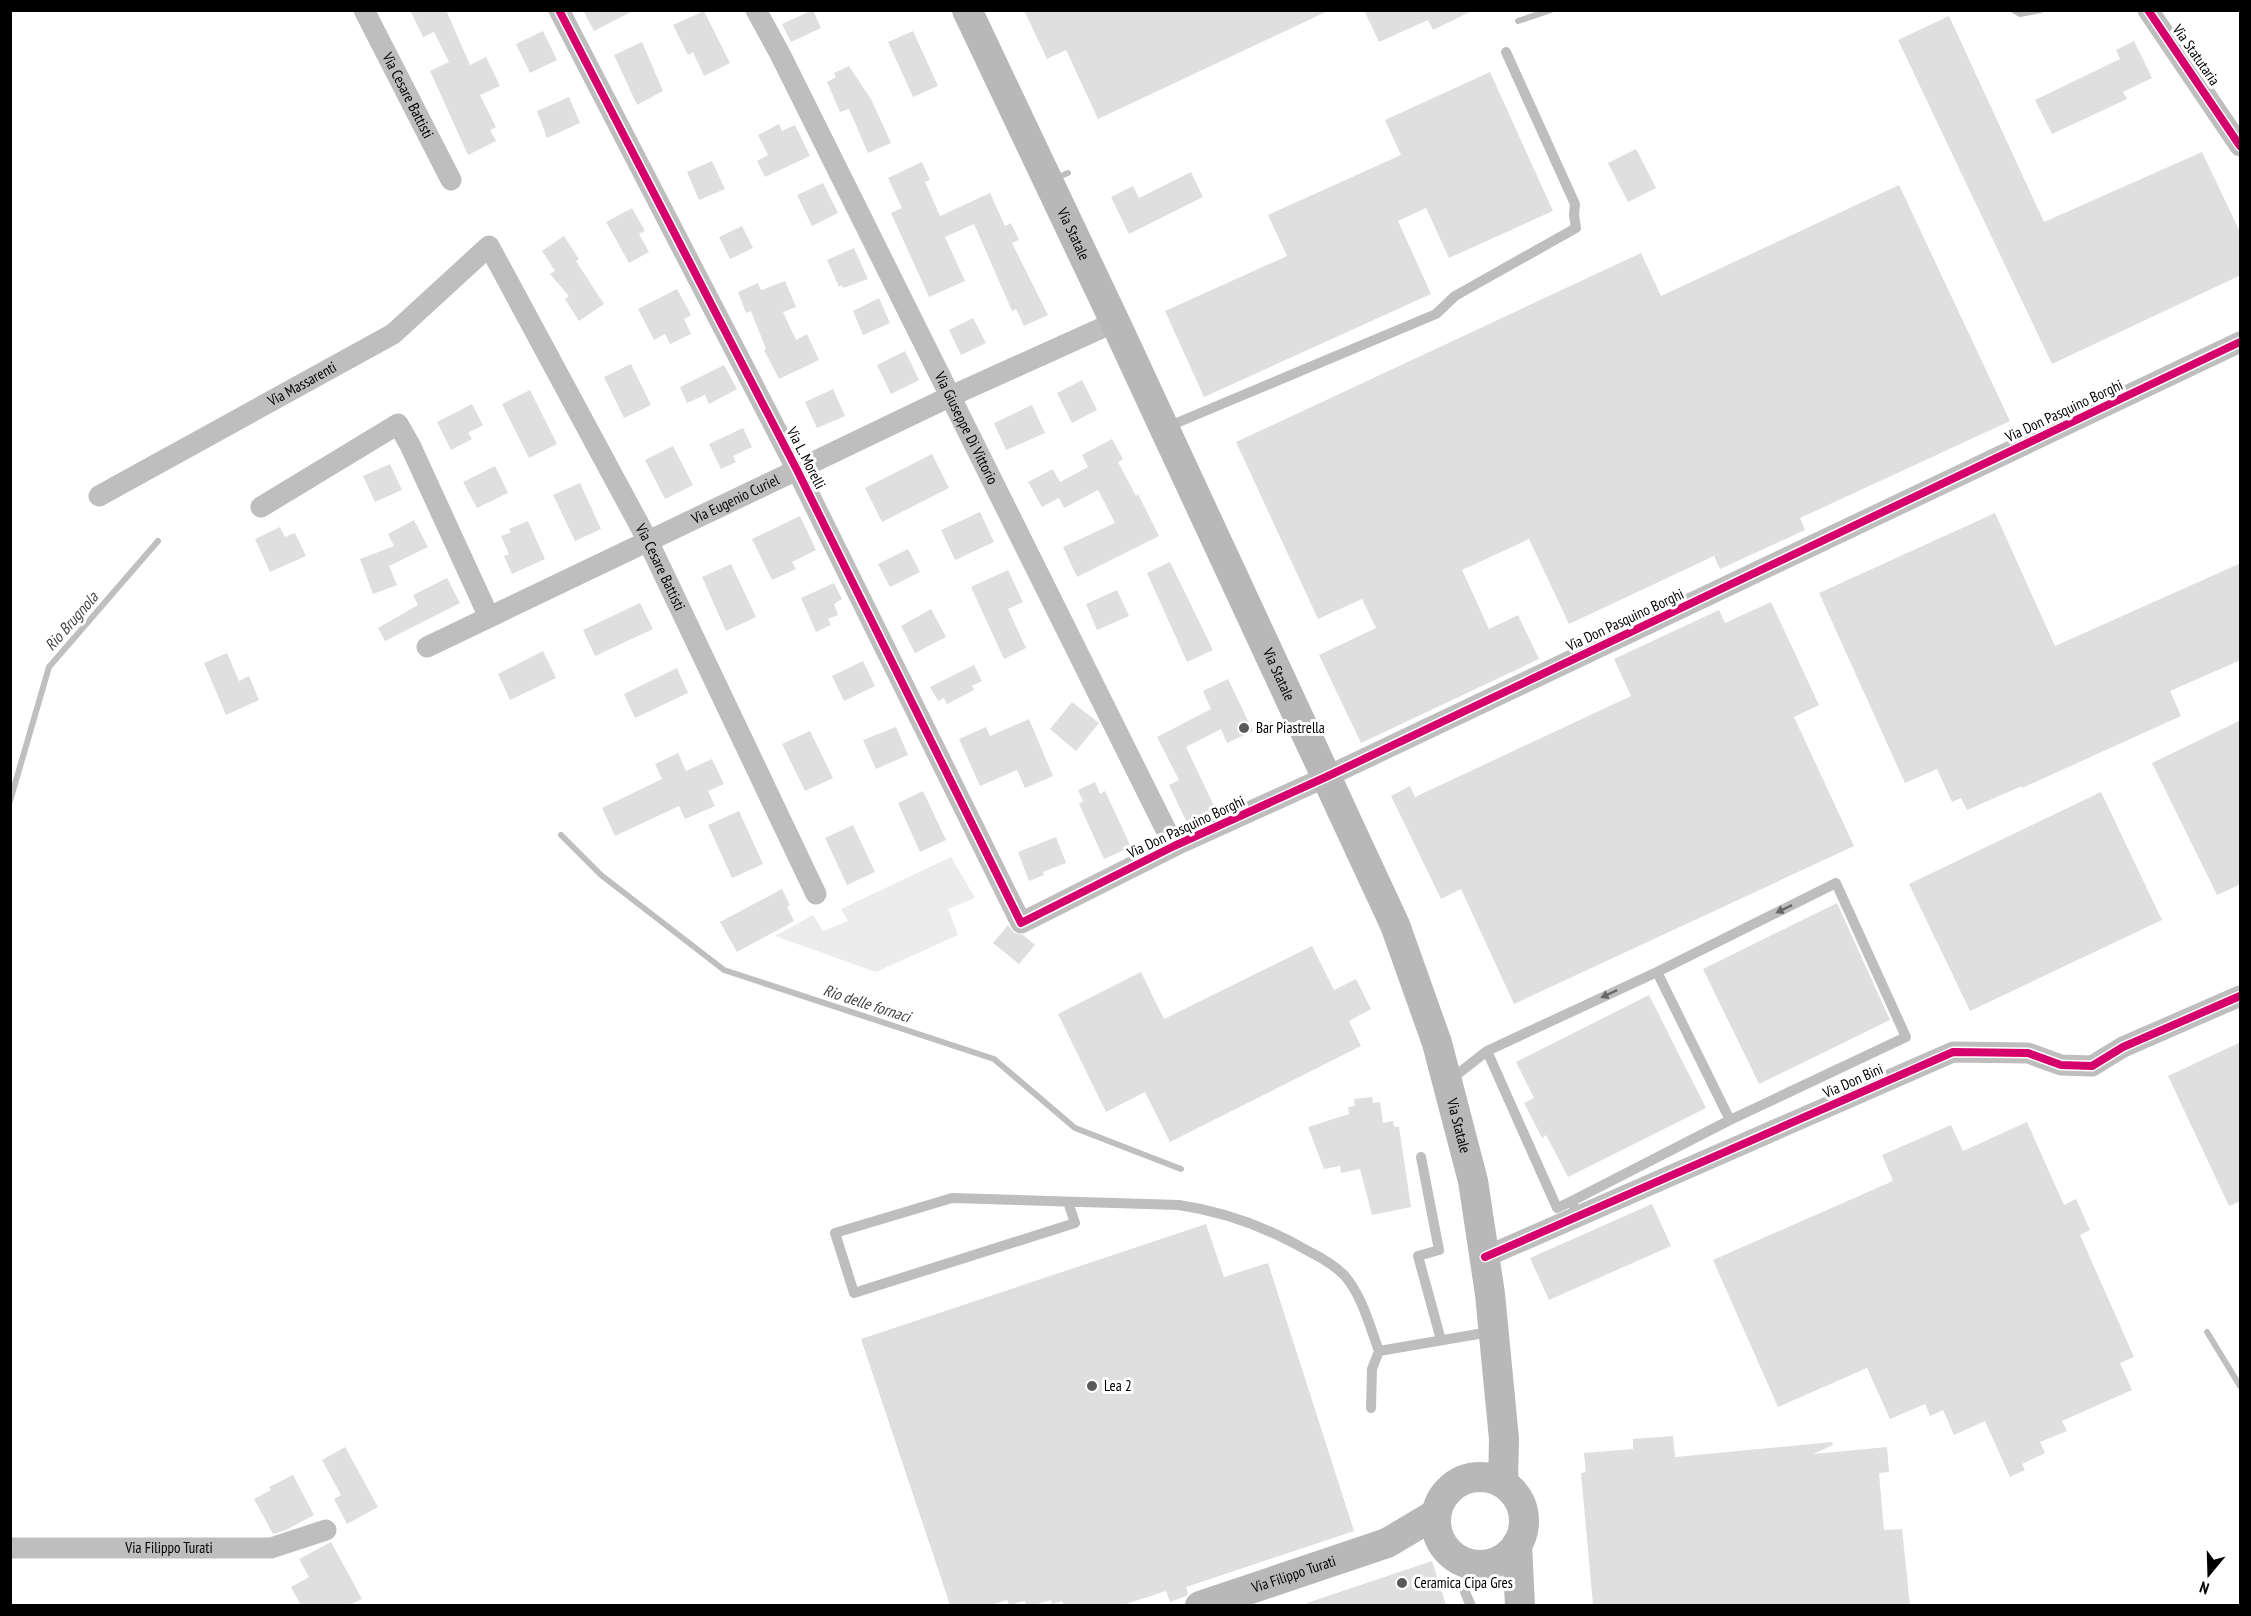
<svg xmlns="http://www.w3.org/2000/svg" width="2251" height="1616" viewBox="0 0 2251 1616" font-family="'PT Sans Narrow',sans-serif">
<rect width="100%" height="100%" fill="#fff"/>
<path fill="#ececec" d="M951,857L975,898L948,909L958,935L876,972L775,936L813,915L823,931L848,921L841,909Z"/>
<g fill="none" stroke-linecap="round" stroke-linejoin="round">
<path stroke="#bfbfbf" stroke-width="6" d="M2013,10L2020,14L2041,10
M1518,21L1551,10
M1063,175L1068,173
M10,801L49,667L158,541
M561,835L601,875L724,970L994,1059L1075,1128L1181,1169
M2207,1332L2240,1386"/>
</g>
<path fill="#dfdfdf" d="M410,10H446L470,65L486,57L500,86L480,95L496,127L490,130L496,141L468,155L430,71L449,62L434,32L423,37Z
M583,10H635L594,31Z
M813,10L821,28L791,42L782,24Z
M1024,10H1330L1098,119L1066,50L1047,59Z
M1364,10H1474L1433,30L1428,20L1379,42Z
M704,11L730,63L704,76L693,52L688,55L673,25Z
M1949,16L2044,222L2202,152L2241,234V275L2052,364L1898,40Z
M543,31L557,60L530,73L516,44Z
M913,31L938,86L913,97L888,42Z
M2134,41L2152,78L2123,92L2127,99L2052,134L2035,100L2120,59L2116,50Z
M642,42L663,91L637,105L614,55Z
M849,66L871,99L891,143L868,153L849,109L840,112L827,82L836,77L834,73Z
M1490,72L1553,211L1449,258L1426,208L1398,221L1431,294L1204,397L1165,311L1287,256L1268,215L1401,155L1385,120Z
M569,97L580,123L547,138L537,111Z
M779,124L782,131L795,125L810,156L765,177L757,161L768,155L758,135Z
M1636,149L1656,188L1628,202L1608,163Z
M712,161L725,189L699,200L687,172Z
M922,162L930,180L925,182L940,216L990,193L1005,226L1011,223L1019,240L1012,243L1048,315L1024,326L1016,309L1012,311L974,224L945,237L965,281L929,297L891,213L902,208L888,178Z
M1191,172L1203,197L1129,234L1111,197L1133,186L1139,198Z
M823,183L838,213L812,226L797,195Z
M1899,185L2010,421L1800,518L1805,530L1720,569L1714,556L1569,624L1529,539L1462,570L1489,629L1518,615L1539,659L1361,743L1319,655L1376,628L1362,599L1318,619L1236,442L1641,253L1661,296Z
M632,208L645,231L639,234L649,252L629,263L606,222Z
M742,226L753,248L730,259L719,237Z
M564,236L579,259L576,261L604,304L579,321L565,299L569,296L550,274L555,271L542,251Z
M854,248L868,279L843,288L842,285L839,287L827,260Z
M785,281L796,307L783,312L796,340L807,334L819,360L779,379L764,350L766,349L751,311L746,313L738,292L758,283L761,290Z
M677,289L691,315L684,319L691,334L670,344L665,334L654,340L638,309Z
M879,298L890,323L863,335L853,311Z
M973,318L986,343L961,355L949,330Z
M905,351L919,380L891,394L877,365Z
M631,364L651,405L624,418L604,377Z
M724,365L737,389L709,404L705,395L687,403L680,387Z
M1082,380L1097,410L1072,423L1057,393Z
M833,389L845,416L817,428L805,402Z
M530,390L557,444L529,458L502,404Z
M472,404L483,425L468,433L472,439L451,450L437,422Z
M1032,405L1045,433L1006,450L994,423Z
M743,428L752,447L733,456L736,462L721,469L709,444Z
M1112,439L1123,459L1118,462L1136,496L1138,494L1159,536L1077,577L1063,547L1115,523L1098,490L1064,508L1059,498L1042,507L1028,482L1053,469L1060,482L1088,467L1082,455Z
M673,446L693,485L665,499L645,460Z
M932,454L949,488L882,522L865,488Z
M390,464L402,490L375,502L363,476Z
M495,466L508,493L477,508L463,482Z
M580,483L601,529L575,541L553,495Z
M980,512L994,542L955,560L941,530Z
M1995,513L2055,646L2241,563V660L2170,691L2181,716L2022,788V786L1967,810L1961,798L1952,802L1937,769L1905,783L1819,593Z
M800,516L816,550L792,562L796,569L772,580L752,539Z
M414,520L428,547L389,566L397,585L373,594L360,559L394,546L388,534Z
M528,521L545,559L512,574L504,556L509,554L501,536L511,532L509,529Z
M280,527L285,537L295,533L306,556L270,572L255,539Z
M908,549L920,572L890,587L878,564Z
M1170,562L1213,650L1187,662L1147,573Z
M731,564L756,617L726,631L702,577Z
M1008,570L1023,602L1008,609L1026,648L1004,659L971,587Z
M447,578L460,603L385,641L378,628L418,605L413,595Z
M834,583L842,599L834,604L838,615L828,619L831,625L816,632L801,598Z
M1117,590L1129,616L1097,630L1086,604Z
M1771,602L1819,705L1794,717L1854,846L1514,1004L1461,889L1441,899L1391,796L1410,786L1415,797L1631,696L1614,659L1719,610L1725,623Z
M640,603L653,629L595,656L583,630Z
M931,609L946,637L915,653L901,626Z
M543,651L556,678L510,700L498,674Z
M227,653L239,681L249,676L259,700L226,715L204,663Z
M863,661L875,686L844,701L832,676Z
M974,665L982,681L972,686L974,690L947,704L944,698L938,701L930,687Z
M677,668L688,693L635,718L624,694Z
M1228,679L1253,731L1227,743L1221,729L1186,747L1217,812L1188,825L1169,785L1179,780L1157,737L1211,709L1203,691Z
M1072,702L1099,723L1076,751L1050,729Z
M1029,719L1053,776L1025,788L1017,770L980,786L959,739L986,727L990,736Z
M2241,720V884L2217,895L2152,763Z
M896,727L908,755L876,769L863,740Z
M810,731L833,778L805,791L782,744Z
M678,753L686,771L712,759L724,784L708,791L715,806L685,819L679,806L615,836L602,808L662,779L655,764Z
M1095,782L1100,794L1105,791L1131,847L1104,859L1079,804L1083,801L1078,790Z
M923,791L946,840L920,852L898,803Z
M2101,792L2162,920L1970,1011L1909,884Z
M739,811L763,864L732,878L708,825Z
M853,825L875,872L847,885L825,838Z
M1056,837L1066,863L1043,872L1044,875L1029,881L1018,852Z
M782,889L790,905L787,907L794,921L737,952L720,922Z
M1837,903L1890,1020L1759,1084L1703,969Z
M1008,925L1014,933L1023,935L1035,945L1019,964L993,943Z
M1312,946L1334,990L1356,979L1371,1009L1349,1021L1361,1046L1170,1142L1145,1092L1106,1112L1058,1014L1141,972L1164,1019Z
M1649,995L1706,1108L1568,1177L1546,1135L1542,1138L1524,1103L1534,1098L1516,1062Z
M2241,1042V1201L2229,1206L2168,1076Z
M1372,1097L1373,1103L1380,1102L1383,1123L1393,1121L1394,1127H1399L1411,1207L1372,1215L1360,1169L1341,1173L1340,1166L1324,1169L1308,1127L1349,1114L1348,1107L1355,1106L1354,1099Z
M2027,1122L2064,1205L2076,1199L2090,1230L2080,1235L2134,1357L2120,1363L2132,1390L2062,1421L2067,1431L2040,1442L2045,1453L2022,1464L2025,1470L2010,1477L1985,1421L1954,1435L1943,1410L1930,1416L1925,1404L1890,1419L1867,1368L1778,1407L1713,1260L1893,1181L1882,1155L1951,1125L1963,1151Z
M1652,1204L1671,1246L1549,1300L1530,1258Z
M1206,1224L1224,1277L1268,1263L1354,1531L1186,1587L1188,1594L1186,1596L1170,1602L1166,1591L1123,1605H1064L1062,1601L1052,1604L1051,1600L1034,1605H1026L1025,1601L1009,1605L1007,1600L991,1605H950L861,1339Z
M1673,1436L1675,1457L1832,1442L1833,1445L1813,1454L1887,1447L1889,1472L1879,1473L1884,1530L1902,1529L1910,1605H1593L1581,1473L1586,1472L1584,1453L1633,1449V1439Z
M345,1447L378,1507L347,1524L334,1499L341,1495L322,1460Z
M293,1475L314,1515L286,1530L273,1534L254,1499L271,1490L269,1487Z
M331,1542L362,1599L349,1605H301L291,1587L309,1577L299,1559Z
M1432,1561L1446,1605H1308L1307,1603Z"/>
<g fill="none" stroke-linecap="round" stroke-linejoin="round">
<path stroke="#bebebe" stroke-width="10" d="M1167,427L1436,314L1455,296L1576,228L1574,215L1575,204L1506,52
M1657,972L1730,1120
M1487,1051L1557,1208L1572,1201
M1450,1080L1487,1051L1657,972L1836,883L1906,1037L1730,1120L1572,1201L1577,1216
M1421,1157L1439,1250L1418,1256L1441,1340
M1068,1202L1075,1223L854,1293L835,1233L952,1198L1179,1205C1226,1212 1269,1228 1310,1252C1322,1258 1335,1266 1344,1275C1362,1295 1370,1327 1379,1351L1490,1332
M1371,1408L1372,1369L1379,1351
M1465,1592L1471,1606"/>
<g stroke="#bebebe" stroke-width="21">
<path id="s1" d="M364,10L451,180"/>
<path d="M559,10L797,470L1021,923L1174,846L1326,777L2240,342"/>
<path id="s2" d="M756,10L780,54L1174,846"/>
<path d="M2148,10L2240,146"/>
<path id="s3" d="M99,496L393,334L489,246L648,541L816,894"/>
<path d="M261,507L398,424L410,445L489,617"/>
<path id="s4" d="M427,647L949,397L1115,322"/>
<path d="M1485,1257L1953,1052L2028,1053L2061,1065L2092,1066L2123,1047L2240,996"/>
<path id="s5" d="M10,1548H271L326,1530"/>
</g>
<g stroke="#b8b8b8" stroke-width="30">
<path id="s6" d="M967,10L1115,322L1395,925L1437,1043L1473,1181L1490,1294L1504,1439L1503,1483"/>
<circle cx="1480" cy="1521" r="44"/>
<path d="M1517,1544L1520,1606"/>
<path id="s7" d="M1200,1606L1387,1543L1436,1514"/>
</g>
<defs>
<path id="cycleway" d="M559,10L797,470L1021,923L1174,846L1326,777L2240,342
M2148,10L2240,146
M1485,1257L1953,1052L2028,1053L2061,1065L2092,1066L2123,1047L2240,996"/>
</defs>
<use href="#cycleway" stroke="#fff" stroke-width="11"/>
<use href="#cycleway" stroke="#d6006c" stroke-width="8"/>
</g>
<defs><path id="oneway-solid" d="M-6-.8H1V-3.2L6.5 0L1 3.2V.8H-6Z" transform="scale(1.5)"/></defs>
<g fill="#686868">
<use href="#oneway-solid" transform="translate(1784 909) rotate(154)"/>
<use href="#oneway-solid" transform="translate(1609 994) rotate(155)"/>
</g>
<g fill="#595959" stroke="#fff" stroke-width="2">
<circle cx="1244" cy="728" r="6"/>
<circle cx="1092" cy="1386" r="6"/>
<circle cx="1402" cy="1583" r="6"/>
</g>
<g text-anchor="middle" stroke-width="6" stroke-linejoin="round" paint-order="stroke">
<g font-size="15" fill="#000" stroke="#fff">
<text transform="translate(2196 55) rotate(55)" y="5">Via Statutaria</text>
<text dy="5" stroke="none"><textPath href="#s1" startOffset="96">Via Cesare Battisti</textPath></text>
<text dy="5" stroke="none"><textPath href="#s6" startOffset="248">Via Statale</textPath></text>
<text dy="5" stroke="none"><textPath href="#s3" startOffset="232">Via Massarenti</textPath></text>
<text transform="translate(2064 411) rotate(-25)" y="5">Via Don Pasquino Borghi</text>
<text dy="5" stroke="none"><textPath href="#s2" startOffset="468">Via Giuseppe Di Vittorio</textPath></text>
<text transform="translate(806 458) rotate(63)" y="5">Via L. Morelli</text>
<text dy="5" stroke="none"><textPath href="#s4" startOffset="342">Via Eugenio Curiel</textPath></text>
<text dy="5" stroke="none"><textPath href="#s3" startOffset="830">Via Cesare Battisti</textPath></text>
<text transform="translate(1625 620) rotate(-25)" y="5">Via Don Pasquino Borghi</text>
<text dy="5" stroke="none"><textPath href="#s6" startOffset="734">Via Statale</textPath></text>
<text transform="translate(1186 827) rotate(-25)" y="5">Via Don Pasquino Borghi</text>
<text transform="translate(1853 1081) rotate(-24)" y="5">Via Don Bini</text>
<text dy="5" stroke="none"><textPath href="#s6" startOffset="1221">Via Statale</textPath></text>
<text dy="5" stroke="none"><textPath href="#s5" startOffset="159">Via Filippo Turati</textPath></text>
<text dy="5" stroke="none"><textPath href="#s7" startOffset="99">Via Filippo Turati</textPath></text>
</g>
<g font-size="15" fill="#000" stroke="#fff" text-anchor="start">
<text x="1256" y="733">Bar Piastrella</text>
<text x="1104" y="1391">Lea 2</text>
<text x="1414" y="1588">Ceramica Cipa Gres</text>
</g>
<g font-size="16" font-style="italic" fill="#444" stroke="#fff">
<text transform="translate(71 621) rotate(-49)" y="6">Rio Brugnola</text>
<text transform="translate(867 1003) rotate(18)" y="6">Rio delle fornaci</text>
</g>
</g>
<rect width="2251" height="1616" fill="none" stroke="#000000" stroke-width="24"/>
<g transform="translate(2209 1574) rotate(199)" stroke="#ffffff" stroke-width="4.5" paint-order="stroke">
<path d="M0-4.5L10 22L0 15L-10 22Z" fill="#000000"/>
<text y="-9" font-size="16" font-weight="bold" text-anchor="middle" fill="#000000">N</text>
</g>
</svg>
